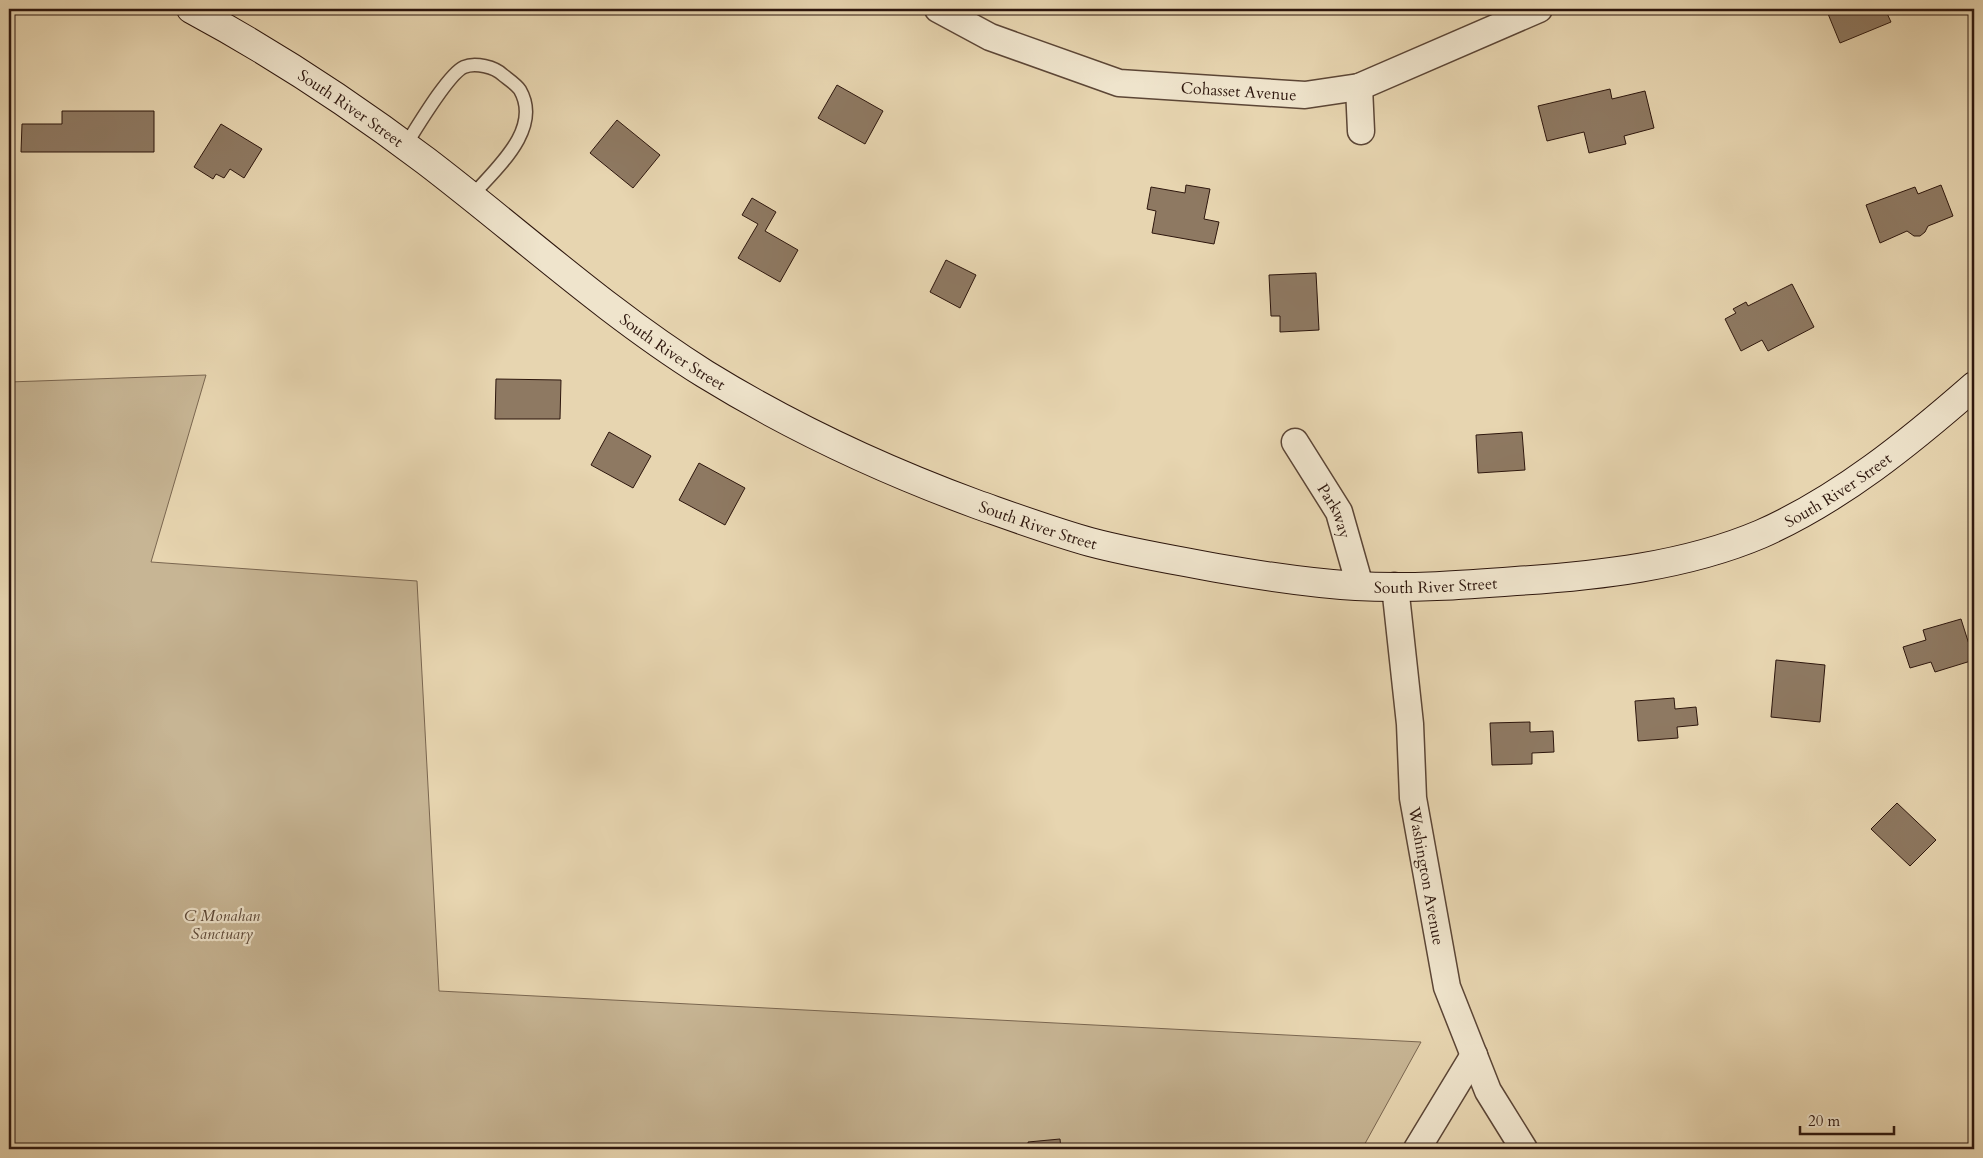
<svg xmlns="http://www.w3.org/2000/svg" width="1983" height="1158" viewBox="0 0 1983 1158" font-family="Cardo,serif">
<rect width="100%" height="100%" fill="#e7d5b0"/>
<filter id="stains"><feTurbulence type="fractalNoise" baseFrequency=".004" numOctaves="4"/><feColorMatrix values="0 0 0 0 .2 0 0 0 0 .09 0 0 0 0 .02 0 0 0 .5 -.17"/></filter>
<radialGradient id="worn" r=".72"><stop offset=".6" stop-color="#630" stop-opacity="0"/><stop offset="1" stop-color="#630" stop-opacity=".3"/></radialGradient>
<path fill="#c7b594" stroke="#7a6650" d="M206,375L151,562L417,581L439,991L1421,1042L1362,1149H9V382Z"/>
<path fill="#8e7962" stroke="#2d160d" d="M1826,9H1885L1891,22L1840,43Z
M837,85L883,111L865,144L818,118Z
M1610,89L1612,99L1645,91L1654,128L1624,136L1626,144L1589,153L1584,132L1547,141L1538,106Z
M62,111H154V152H21L22,124H62Z
M617,120L660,155L633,188L590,153Z
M221,124L262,149L244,178L230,169L224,178L216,174L213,179L194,167Z
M1186,185L1210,189L1204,219L1219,222L1214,244L1152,233L1156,211L1147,209L1151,187L1185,193Z
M1941,185L1953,216L1928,226L1925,232L1920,236H1914L1907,231L1880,243L1866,205L1915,187L1918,194Z
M752,198L776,212L765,231L798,250L780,282L738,258L758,224L742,215Z
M946,260L976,275L960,308L930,292Z
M1316,273L1319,330L1280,332V316H1271L1269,275Z
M1792,284L1814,327L1768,351L1762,340L1741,351L1725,319L1736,313L1733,309L1746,302L1748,306Z
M496,379L561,380L560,419H495Z
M609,432L651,456L633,488L591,465Z
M1522,432L1525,470L1478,473L1476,435Z
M699,463L745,488L725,525L679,500Z
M1961,619L1974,660L1935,672L1931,662L1910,668L1903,647L1926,640L1923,630Z
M1776,660L1825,665L1820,722L1771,717Z
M1674,698L1675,709L1696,707L1698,725L1677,727L1678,738L1638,741L1635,701Z
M1530,722V732L1553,731L1554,752L1532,753V764L1492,765L1490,723Z
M1897,803L1936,840L1910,866L1871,829Z
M1060,1139L1061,1149H1029L1028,1142Z"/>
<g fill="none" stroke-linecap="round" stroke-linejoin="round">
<defs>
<path id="lane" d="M405,146C416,129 448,74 464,67C475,62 495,67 503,75C508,79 517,85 520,90C543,130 494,170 471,197"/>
<g id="street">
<path id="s1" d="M938,9L990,37L1119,83L1305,95L1359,87L1539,9"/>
<path d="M1359,87L1361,131"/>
<path id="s2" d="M1295,442L1339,512L1360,586"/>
<path id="s3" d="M1395,586L1410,724L1413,798L1447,987L1488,1091L1524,1149"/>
<path d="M1417,1149L1474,1055"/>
</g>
<g id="secondary">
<path id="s4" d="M191,9C273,53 352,105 426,161C519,232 606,312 705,374C791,427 881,469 976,504C1013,517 1051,531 1090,542C1131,553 1175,560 1217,568C1263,576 1309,583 1356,586C1409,589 1464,585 1516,581C1597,576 1686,566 1761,534C1840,499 1910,442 1974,386"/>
</g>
</defs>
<use href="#lane" stroke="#5c4636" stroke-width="15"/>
<use href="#street" stroke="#5c4636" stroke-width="29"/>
<use href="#secondary" stroke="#2d160d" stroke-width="30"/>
<use href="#lane" stroke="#efe4cc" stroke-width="12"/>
<use href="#street" stroke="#efe4cc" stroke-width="26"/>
<use href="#secondary" stroke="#efe4cc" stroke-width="28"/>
</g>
<g text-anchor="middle" stroke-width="4.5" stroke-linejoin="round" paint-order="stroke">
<g font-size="16" fill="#2d160d" stroke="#efe4cc">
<text dy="6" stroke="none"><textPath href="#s1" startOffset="316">Cohasset Avenue</textPath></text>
<text dy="6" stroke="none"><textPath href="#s4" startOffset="188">South River Street</textPath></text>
<text dy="6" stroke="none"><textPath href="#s4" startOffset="592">South River Street</textPath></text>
<text dy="6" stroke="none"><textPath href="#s4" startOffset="1822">South River Street</textPath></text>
<text dy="6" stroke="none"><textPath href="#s2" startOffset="80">Parkway</textPath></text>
<text dy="6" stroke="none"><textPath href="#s4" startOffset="998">South River Street</textPath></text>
<text dy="6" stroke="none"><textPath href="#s4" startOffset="1402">South River Street</textPath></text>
<text dy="6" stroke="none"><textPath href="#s3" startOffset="292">Washington Avenue</textPath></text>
</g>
<g font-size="16" font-style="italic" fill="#5b4636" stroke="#efe4cc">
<text x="222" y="921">C Monahan<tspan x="222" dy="18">Sanctuary</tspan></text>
</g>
</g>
<rect width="1983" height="1158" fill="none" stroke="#e7d5b0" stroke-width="30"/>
<rect x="10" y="10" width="1963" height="1138" fill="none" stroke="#2d160d" stroke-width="2.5"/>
<rect x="15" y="15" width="1953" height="1128" fill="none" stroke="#2d160d"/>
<path d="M1800 1126v8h94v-8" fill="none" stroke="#2d160d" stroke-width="2.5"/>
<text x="1808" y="1126" font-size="15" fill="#2d160d" stroke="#efe4cc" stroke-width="4" paint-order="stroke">20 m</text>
<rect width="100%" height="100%" filter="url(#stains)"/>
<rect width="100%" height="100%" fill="url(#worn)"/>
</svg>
